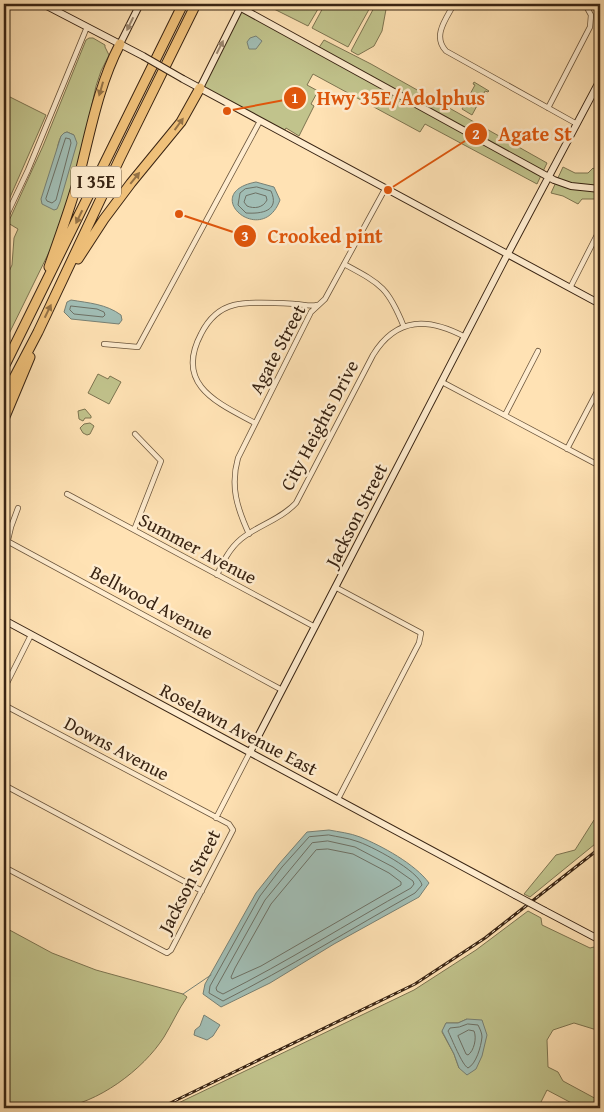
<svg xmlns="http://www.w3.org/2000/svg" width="604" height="1112" viewBox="0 0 604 1112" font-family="'Gentium Book Plus',serif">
<rect width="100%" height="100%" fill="#ffe2b4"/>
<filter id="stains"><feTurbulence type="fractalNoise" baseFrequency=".004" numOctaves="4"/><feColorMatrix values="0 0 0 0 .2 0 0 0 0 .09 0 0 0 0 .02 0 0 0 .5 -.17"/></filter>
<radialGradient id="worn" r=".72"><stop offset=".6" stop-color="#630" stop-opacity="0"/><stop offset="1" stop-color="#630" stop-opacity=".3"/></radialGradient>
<path fill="#c1c38c" stroke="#7d7450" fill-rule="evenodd" d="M275,4H321L308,26L272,8Z
M325,4H372L348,47L312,28Z
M376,4H387L382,31L374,46L358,55L351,51Z
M240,7L318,49L324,40L371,64L547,163L537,184L425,124L420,132L313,74L307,85L318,91L311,104L314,106L299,136L286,128L283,133L200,88Z
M89,38H93L105,45V47L109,55L101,71L96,86L77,174L56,238L4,344V282L12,265L14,238L18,229L8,223L43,146L86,40ZM67,132L74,135L56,155C58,147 58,135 67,132Z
M474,82L489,91L488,92L485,91L472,115L462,109L475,85L473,84Z
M4,94L46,115L4,211Z
M563,167L575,173H588L593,168L600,173V199H582L578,204L563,196L551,193Z
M98,374L108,379L110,376L121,382L109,404L88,393Z
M85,409L91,416V418H85L83,421L79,419L78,411Z
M90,423L94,426L90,434L87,435L83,433L80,428L84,424Z
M600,817V840L530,897L524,894L556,855L575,850L594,820Z
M528,911L541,918L542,925L590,948L594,947L600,950V1031L574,1023L553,1030L547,1040L548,1067L558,1072L563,1081L600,1101L596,1108H581L547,1090L538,1108H168L414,990L476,950ZM467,1019L459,1068L454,1054L442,1032L446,1023H458Z
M4,927L52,953L96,970L183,994L187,997C178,1010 172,1024 164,1037C143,1070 97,1104 58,1108C40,1110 21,1108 4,1108Z"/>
<path fill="#a1bdb4" stroke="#778074" d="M256,36L262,41L256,49H249L247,42L250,38Z
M67,132L74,135L77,143L60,202L57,209L54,210L42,204L41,199L61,136L64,133Z
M256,182L274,187L280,200C262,249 198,193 256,182Z
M71,300C89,303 106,304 121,315L122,320L119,324L71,319L64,312L67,302Z
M329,830C339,832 350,833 360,837C382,846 415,864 429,883L419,897L334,944L270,983L221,1007L203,994L205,984L256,893L279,864L307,832Z
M204,1015L220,1025L213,1036L207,1040L194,1035L195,1030L200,1026Z
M467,1019L482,1020L487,1035L482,1056L476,1069L467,1075L459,1068L454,1054L442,1031L446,1023H458Z"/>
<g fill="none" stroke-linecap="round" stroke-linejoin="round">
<path stroke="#6d7064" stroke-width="1" d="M66,138L70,139L71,143L56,200L52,203L47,201L46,199Z
M257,187L271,191C280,211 262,214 246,213L238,205L240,193L245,189Z
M256,193L266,196L267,200C263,208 254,209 247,206L244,202L246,196Z
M71,306L97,309L104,312L105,315L103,317L74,314L70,310Z
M329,835C338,837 348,838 356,841C370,845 419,871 422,885L415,893C351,929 288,968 223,1001L209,993L210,986L260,896L282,867L309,837Z
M328,841L355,847L393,867L413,881L414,884L411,888C348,923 287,962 223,994L217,991L216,988L265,900L312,843Z
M328,849L353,854L389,873L401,882V885L261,966L232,979L231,977L235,968L271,904L316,850Z
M468,1024L478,1025C480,1029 482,1033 482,1037C481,1047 476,1064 468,1068C462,1065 452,1039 448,1031L450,1028L459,1027Z
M469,1030L474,1031C477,1038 474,1051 468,1055L466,1054L458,1036Z"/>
<path stroke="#778074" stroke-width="1" d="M183,994L211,975"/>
<defs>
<path id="street" d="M454,4C446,19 432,36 446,51L577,124
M548,108L590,27L591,15L585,4
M4,221L28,170L87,27
M344,264C381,284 388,287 404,327
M570,288L600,229
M104,344L138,347L260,121
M442,382L600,466
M505,415L538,351
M255,423C218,403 174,385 201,334C208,320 218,309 234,305C249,301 278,303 295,304C303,304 309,307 317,305
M567,449L600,386
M67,494L315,627
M134,530L161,461L135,434
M249,534C237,508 230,486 238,458L311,312L325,299L385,189
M7,541L282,690
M4,557L11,527L18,508
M217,575C223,562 229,549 241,539C258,525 280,520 296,503L373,355C397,316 429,318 465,337
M335,587L421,633L419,643L338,799
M4,689L31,635
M4,705L229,824L233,830L171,950L167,953L4,867
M4,785L202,891
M216,818L250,752"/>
<path id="secondary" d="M43,4L143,56
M234,4L554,180L571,186L600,189
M4,9L6,4
M120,44L140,4
M183,79L600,304
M200,88L242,4
M4,620L515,895
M250,752L504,261L600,80
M545,911L600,940"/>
<path id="highway" d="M78,259L104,219L131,183L181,122L200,88
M49,267C59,238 70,209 78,180C90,134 98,86 120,44
M4,367L183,4
M4,397L38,332L120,158L196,4
M4,419L30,357"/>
</defs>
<use href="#street" stroke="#6a543b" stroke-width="6"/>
<use href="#secondary" stroke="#392413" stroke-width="8"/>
<use href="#highway" stroke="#392413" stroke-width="11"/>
<use href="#street" stroke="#ffecce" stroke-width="4.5"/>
<use href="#secondary" stroke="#ffecce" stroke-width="6"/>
<use href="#highway" stroke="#f0c17a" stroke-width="9"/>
<defs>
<path id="rail" d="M160,1108L415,984L485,938L600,848"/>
</defs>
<use href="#rail" stroke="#392413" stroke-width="3"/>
<use href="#rail" stroke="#ffecce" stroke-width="1" stroke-dasharray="4" stroke-linecap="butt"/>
<defs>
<path id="secondary-bridge" d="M143,56L183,79
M515,895L545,911"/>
</defs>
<use href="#secondary-bridge" stroke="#392413" stroke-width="8" stroke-linecap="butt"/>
<use href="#secondary-bridge" stroke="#ffecce" stroke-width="6"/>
</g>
<defs><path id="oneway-solid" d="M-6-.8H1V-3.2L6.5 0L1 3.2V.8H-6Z" transform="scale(1.25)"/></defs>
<g fill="#9c8870">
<use href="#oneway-solid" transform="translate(130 24) rotate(116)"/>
<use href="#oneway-solid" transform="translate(220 47) rotate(-63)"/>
</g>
<g fill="#947246">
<use href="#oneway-solid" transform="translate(101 89) rotate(106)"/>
<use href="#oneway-solid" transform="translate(179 124) rotate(-54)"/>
<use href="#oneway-solid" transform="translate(135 178) rotate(-51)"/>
<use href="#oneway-solid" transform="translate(79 217) rotate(116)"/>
<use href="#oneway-solid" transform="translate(48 311) rotate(-64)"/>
</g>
<g text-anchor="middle" stroke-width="5" stroke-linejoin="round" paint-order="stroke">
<rect fill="#ffecce" stroke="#74604b" stroke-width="1" x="71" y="166.5" width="50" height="31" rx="4"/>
<g font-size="18" font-weight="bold" fill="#392413">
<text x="96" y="188">I 35E</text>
</g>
<g font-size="19" fill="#392413" stroke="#ffecce">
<text transform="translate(277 349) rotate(-62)" y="7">Agate Street</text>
<text transform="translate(319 425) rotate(-62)" y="7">City Heights Drive</text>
<text transform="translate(356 515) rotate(-63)" y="7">Jackson Street</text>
<text transform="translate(198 548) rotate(28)" y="7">Summer Avenue</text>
<text transform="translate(152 602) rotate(28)" y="7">Bellwood Avenue</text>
<text transform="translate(239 729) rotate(28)" y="7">Roselawn Avenue East</text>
<text transform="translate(117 748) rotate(28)" y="7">Downs Avenue</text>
<text transform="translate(189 881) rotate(-63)" y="7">Jackson Street</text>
</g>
</g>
<path fill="none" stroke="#df560c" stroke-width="2" d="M227 111L295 98M388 190L476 134M179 214L245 236"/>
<g fill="#df560c" stroke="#ffecce" stroke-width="2">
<circle cx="227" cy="111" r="5"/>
<circle cx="388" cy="190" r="5"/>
<circle cx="179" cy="214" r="5"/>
<circle cx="295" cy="98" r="12"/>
<circle cx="476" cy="134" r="12"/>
<circle cx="245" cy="236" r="12"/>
</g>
<g font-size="15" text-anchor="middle" font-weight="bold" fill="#fff">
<text x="295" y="103">1</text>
<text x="476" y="139">2</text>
<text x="245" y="241">3</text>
</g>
<g font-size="20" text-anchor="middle" font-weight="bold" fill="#df560c" stroke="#ffecce" stroke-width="5" stroke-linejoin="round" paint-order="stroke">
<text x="401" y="105">Hwy 35E/Adolphus</text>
<text x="535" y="141">Agate St</text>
<text x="325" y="243">Crooked pint</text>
</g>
<rect width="604" height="1112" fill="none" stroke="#ffe2b4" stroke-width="20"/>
<rect x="5" y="5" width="594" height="1102" fill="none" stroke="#392413" stroke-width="2.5"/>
<rect x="10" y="10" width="584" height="1092" fill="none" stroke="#392413"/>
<rect width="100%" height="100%" filter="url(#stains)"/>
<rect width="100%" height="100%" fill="url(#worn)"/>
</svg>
